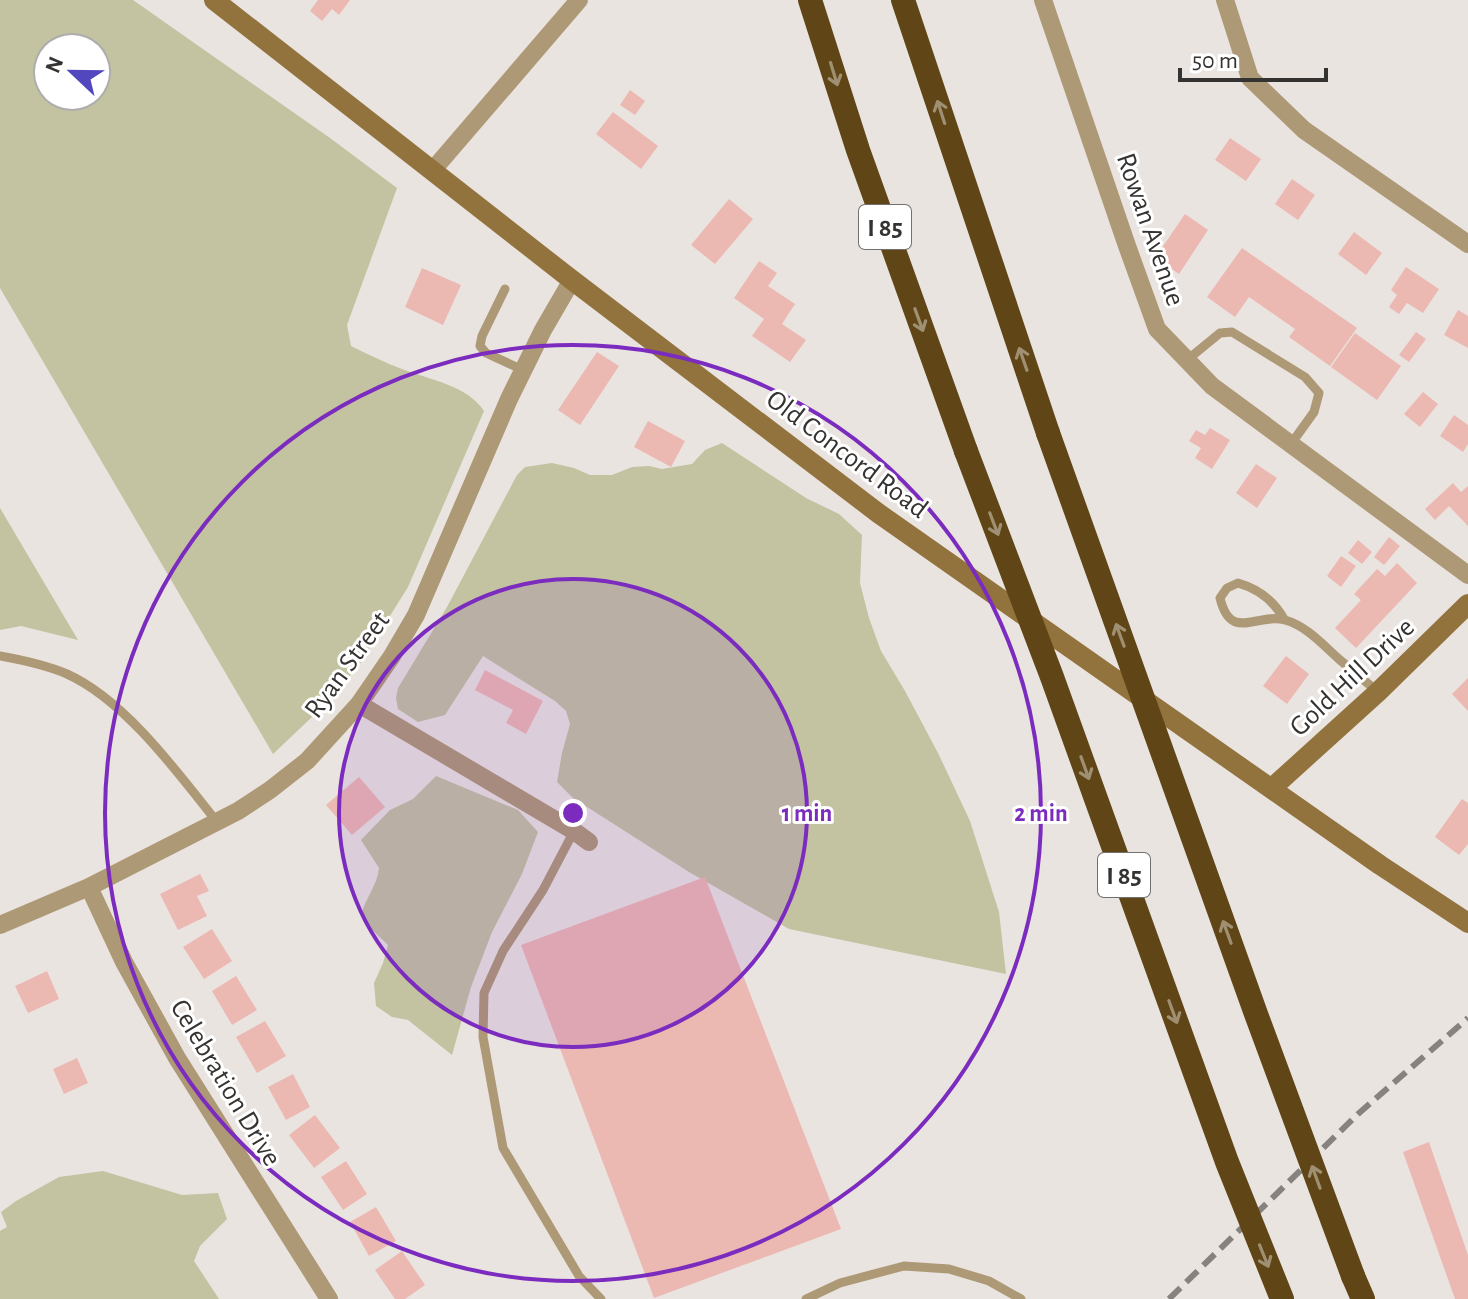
<svg xmlns="http://www.w3.org/2000/svg" width="1468" height="1299" viewBox="0 0 1468 1299" font-family="'Alegreya Sans',sans-serif">
<rect width="100%" height="100%" fill="#eae4e0"/>
<path fill="#c3c2a1" fill-rule="evenodd" d="M0,0H133L330,138L397,188L347,325L351,346C368,354 385,363 402,369C430,380 467,385 484,411L408,587L358,667L311,718L273,754L0,288ZM48,48H96V96H48Z
M722,443L806,498L839,514L862,535L860,583L869,618L881,651L905,691L938,753L970,821L999,912L1006,974L789,929L689,872L573,798L557,782L562,753L570,724L566,711L555,701L483,656L445,715L418,722L398,709L396,698L398,688L447,607L517,475L525,467L552,463L574,468L590,475H612L632,467L649,466L662,469L692,464L705,450Z
M0,508L78,640L21,626L0,630Z
M436,776L518,810L538,832L522,874L492,932L471,987L452,1055L408,1020L392,1017L376,1006L374,983L383,963L388,945L370,928L361,915C366,897 377,886 379,868L361,840L390,810L413,799Z
M103,1171L182,1195L218,1193L227,1219L200,1246L194,1261L219,1299H0V1231L7,1227L1,1212L16,1201L59,1177Z"/>
<path fill="#ecb8b2" d="M318,0H350L339,15L332,9L322,21L310,11Z
M630,90L645,101L635,115L620,105Z
M613,112L658,146L641,169L596,134Z
M1230,138L1261,159L1246,181L1215,160Z
M1292,179L1315,195L1298,220L1275,204Z
M729,199L753,219L715,264L691,245Z
M1185,214L1208,230L1179,274L1155,258Z
M1354,232L1382,253L1366,275L1338,254Z
M1242,248L1357,328L1330,366L1289,337L1295,329L1249,297L1235,317L1207,297Z
M759,261L777,273L768,286L795,304L782,324L806,340L790,362L752,336L764,319L734,298Z
M1406,267L1439,289L1423,313L1407,303L1399,314L1389,307L1397,295L1391,290Z
M422,268L461,285L443,325L405,307Z
M1458,310L1468,316V348L1444,335Z
M1416,332L1426,339L1409,362L1399,355Z
M1355,333L1401,366L1377,400L1331,367Z
M597,352L619,366L580,425L558,410Z
M1423,392L1438,404L1420,427L1404,414Z
M1454,415L1468,425V444L1463,452L1440,436Z
M648,421L685,441L671,467L634,447Z
M1210,428L1230,440L1212,469L1195,458L1201,448L1189,441L1196,430L1205,435Z
M1256,464L1277,478L1257,508L1236,493Z
M1453,483L1461,492L1468,486V526L1449,506L1435,520L1425,509Z
M1389,537L1400,546L1384,565L1374,557Z
M1358,540L1372,552L1362,564L1348,553Z
M1341,556L1356,566L1341,587L1327,576Z
M1397,563L1417,583L1356,648L1335,628L1361,600L1354,594L1377,569L1385,576Z
M1286,656L1309,674L1287,704L1263,686Z
M485,670L543,701L526,734L506,723L513,710L475,690Z
M1468,678V711L1452,694Z
M359,777L385,807L352,835L326,805Z
M1462,799L1468,803V844L1459,855L1435,837Z
M200,874L209,891L197,896L207,916L178,930L160,894Z
M705,877L841,1229L654,1298L521,945Z
M212,929L232,961L204,979L183,947Z
M47,971L59,999L28,1013L15,986Z
M236,976L257,1010L232,1025L212,991Z
M265,1021L286,1056L257,1073L236,1037Z
M77,1058L88,1083L64,1094L53,1069Z
M293,1074L310,1107L286,1120L268,1087Z
M315,1115L340,1148L314,1168L289,1135Z
M1429,1142L1468,1255V1299H1455L1403,1152Z
M346,1161L367,1194L343,1210L321,1177Z
M376,1207L396,1241L369,1256L350,1222Z
M402,1251L425,1285L405,1299H395L375,1270Z"/>
<g fill="none" stroke-linecap="round" stroke-linejoin="round">
<path stroke="#ae9976" stroke-width="9" d="M505,289L482,336L480,346L486,353L523,370
M1187,360L1220,333L1232,332L1305,377L1319,393L1314,412L1291,444
M1284,619C1274,601 1259,589 1238,583L1227,588L1220,598C1231,643 1257,612 1285,620C1307,626 1324,646 1340,660C1353,671 1365,681 1378,692
M0,656C22,660 46,665 67,674C125,700 178,773 217,822
M574,831L543,890L503,951L484,993L483,1037L503,1148L579,1276L601,1299
M806,1299L840,1283L904,1266L949,1269L989,1281L1021,1299"/>
<path stroke="#ae9976" stroke-width="18" d="M1043,0L1126,243L1157,329L1212,386L1468,575
M1225,0L1250,78L1304,130L1468,244
M432,171L579,0
M359,704L574,831L589,842
M89,887L124,962L177,1058L329,1299
M0,925L89,887L238,811L270,790L307,761L359,704L392,656L416,615L509,399L543,330L572,280"/>
<path stroke="#93733d" stroke-width="20" d="M214,0L572,280L878,513L1380,865L1468,923
M1272,788L1378,692L1468,604"/>
<path stroke="#604616" stroke-width="24" d="M810,0L858,150L966,451
M903,0L1048,433
M1353,1276L1363,1299"/>
<path stroke="#86827f" stroke-width="6" stroke-dasharray="16 8" stroke-linecap="butt" d="M1169,1299L1358,1114L1468,1018"/>
<path stroke="#604616" stroke-width="24" d="M1048,433L1256,1014L1353,1276
M966,451L1052,677L1227,1162L1282,1299"/>
</g>
<defs><path id="oneway-shaft" d="M-6 0H5M1.5-3L5.5 0L1.5 3" fill="none" stroke-width="1.6" stroke-linecap="round" stroke-linejoin="round" transform="scale(2)"/></defs>
<g stroke="#a09073">
<use href="#oneway-shaft" transform="translate(834 74) rotate(73)"/>
<use href="#oneway-shaft" transform="translate(941 112) rotate(-108)"/>
<use href="#oneway-shaft" transform="translate(919 320) rotate(70)"/>
<use href="#oneway-shaft" transform="translate(1023 359) rotate(-109)"/>
<use href="#oneway-shaft" transform="translate(994 524) rotate(69)"/>
<use href="#oneway-shaft" transform="translate(1120 635) rotate(-110)"/>
<use href="#oneway-shaft" transform="translate(1085 768) rotate(70)"/>
<use href="#oneway-shaft" transform="translate(1227 932) rotate(-110)"/>
<use href="#oneway-shaft" transform="translate(1173 1012) rotate(70)"/>
<use href="#oneway-shaft" transform="translate(1316 1177) rotate(-110)"/>
<use href="#oneway-shaft" transform="translate(1264 1256) rotate(68)"/>
</g>
<circle cx="573" cy="813" r="234" fill="#7b2cbf" fill-opacity=".12"/>
<g fill="none" stroke="#7b2cbf" stroke-width="4">
<circle cx="573" cy="813" r="234"/>
<circle cx="573" cy="813" r="468"/>
</g>
<g text-anchor="middle" stroke-width="6" stroke-linejoin="round" paint-order="stroke">
<g fill="#fff" stroke="#72706f" stroke-width="2">
<rect x="859" y="205" width="52" height="44" rx="6"/>
<rect x="1098" y="853" width="52" height="44" rx="6"/>
</g>
<g font-size="26" font-weight="bold" fill="#353331">
<text x="885" y="236">I 85</text>
<text x="1124" y="884">I 85</text>
</g>
<g font-size="28" fill="#353331" stroke="#fff">
<text transform="translate(1152 229) rotate(71)" y="10">Rowan Avenue</text>
<text transform="translate(848 453) rotate(37)" y="10">Old Concord Road</text>
<text transform="translate(346 664) rotate(-54)" y="10">Ryan Street</text>
<text transform="translate(1351 676) rotate(-43)" y="10">Gold Hill Drive</text>
<text transform="translate(227 1082) rotate(59)" y="10">Celebration Drive</text>
</g>
</g>
<circle cx="573" cy="813" r="12" fill="#7b2cbf" stroke="#fff" stroke-width="4"/>
<g font-size="24" text-anchor="middle" font-weight="bold" fill="#7b2cbf" stroke="#fff" stroke-width="6" stroke-linejoin="round" paint-order="stroke">
<text x="807" y="821">1 min</text>
<text x="1041" y="821">2 min</text>
</g>
<g transform="translate(72 72) rotate(292)"><circle r="38" fill="#ffffff" stroke="#aeadad" stroke-width="2"/>
<path d="M0-6L14 30L0 20L-14 30Z" fill="#5247be"/>
<text y="-12" font-size="22" font-weight="bold" text-anchor="middle" fill="#353331">N</text>
</g>
<path d="M1180 68v12h146v-12" fill="none" stroke="#353331" stroke-width="4"/>
<text x="1192" y="68" font-size="24" fill="#353331" stroke="#ffffff" stroke-width="6" paint-order="stroke">50 m</text>
</svg>
